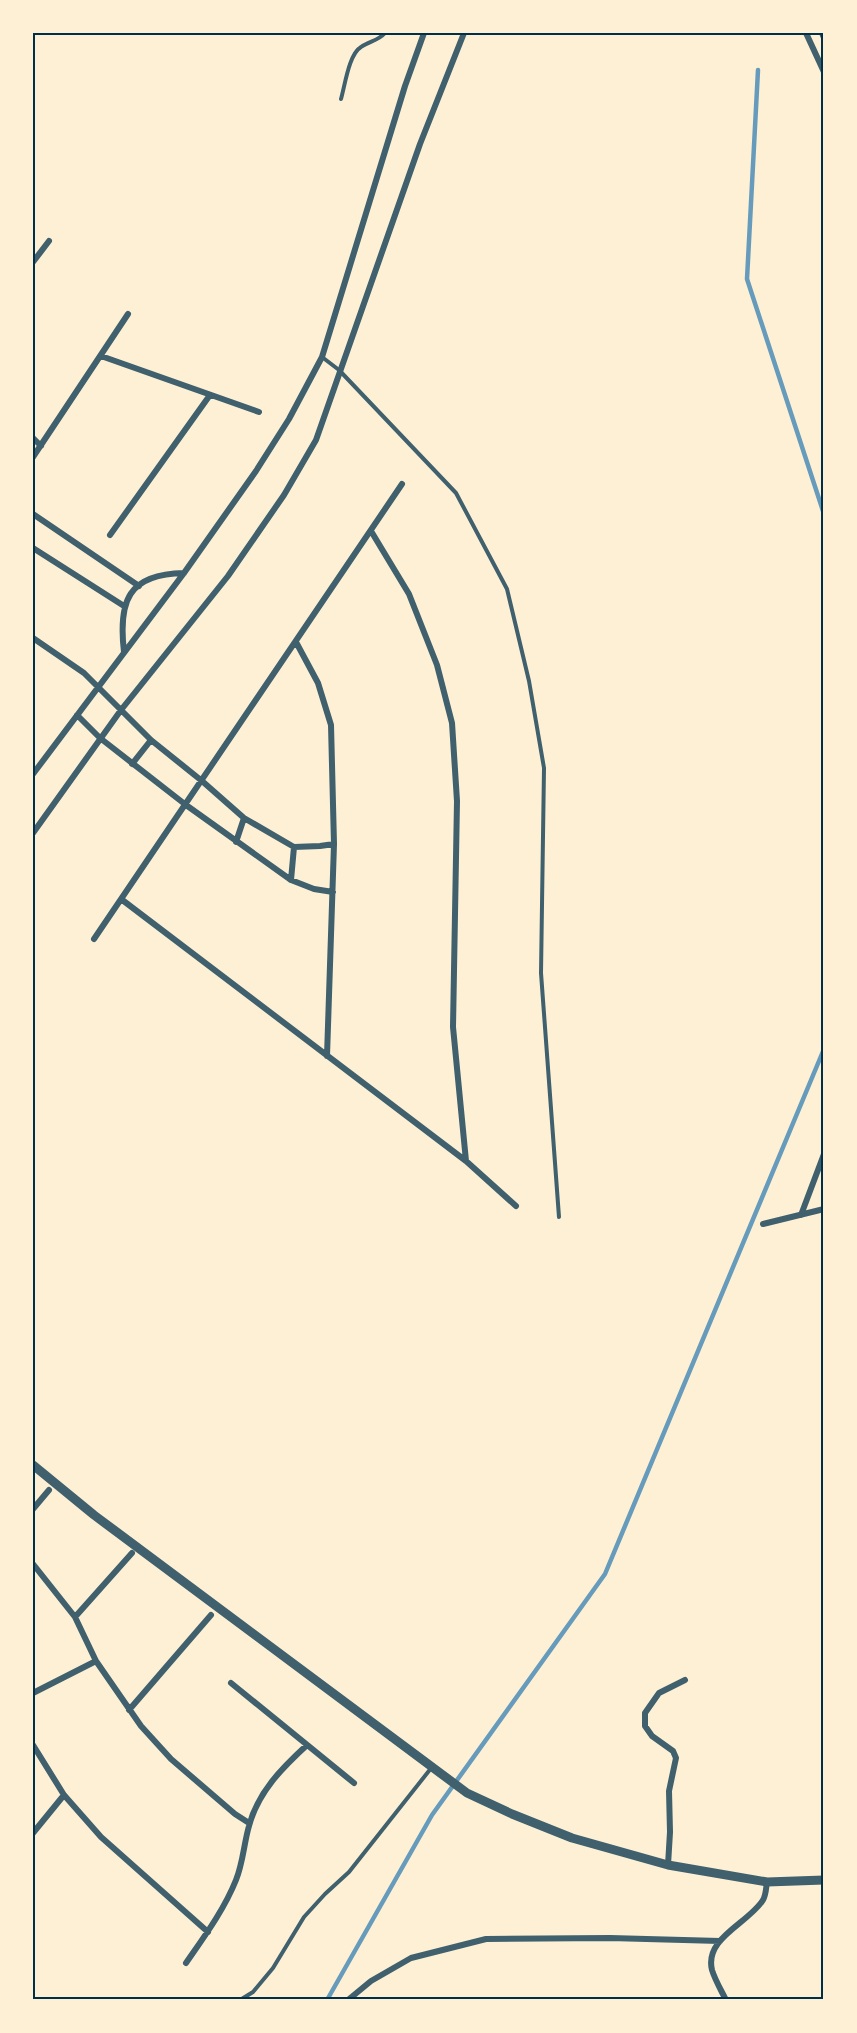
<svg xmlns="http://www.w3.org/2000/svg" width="857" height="2033" viewBox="0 0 857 2033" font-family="'Nunito Sans',sans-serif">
<rect width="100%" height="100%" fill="#fdf0d5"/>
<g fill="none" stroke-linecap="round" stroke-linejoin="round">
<path stroke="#669bbc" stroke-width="4.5" d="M758,70L747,279L824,514
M327,2000L432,1815L605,1574L824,1049"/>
<path stroke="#3f606c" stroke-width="4" d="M341,99C345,85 349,54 361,47C369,41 378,41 385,33
M322,357L339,370L456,493L507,589L529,681L544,768L541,973L559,1217
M240,2000L253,1992L273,1968L304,1917L325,1894L349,1872L432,1767"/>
<path stroke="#3f606c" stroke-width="6" d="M806,33L824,72
M822,33L824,38
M33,262L49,241
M101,356L259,412
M33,438L41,446
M33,457L128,314
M33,514L139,586
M371,531L409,594L437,665L452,723L457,801L453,1027L466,1161
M110,535L210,395
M33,548L124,606
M33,638L84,673L151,740L202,781L244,818L294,847L320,846L334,844
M296,642L318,683L331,725L334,844L327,1056
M124,652C118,601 128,574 184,573
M77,715L100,738L186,805L291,880L314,889L333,892
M132,764L151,740
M33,774L184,573L256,471L289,419L322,357L405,86L424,33
M33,833L121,710L228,576L284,495L316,440L420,144L464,33
M236,842L244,818
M291,880L294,847
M121,899L466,1161L516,1206
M94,939L402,484
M801,1215L824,1154
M763,1224L824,1209
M33,1509L49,1490
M33,1564L75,1617L96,1661L141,1726L171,1759L235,1814L249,1823
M75,1617L132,1553
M231,1683L354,1783
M33,1693L96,1661
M129,1710L211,1615
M33,1745L64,1795L101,1837L208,1932
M33,1833L64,1795
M668,1865L670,1832L669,1791L676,1758L673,1751L652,1736L645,1726V1713L659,1693L685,1680
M186,1963C204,1937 224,1910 236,1880C243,1863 244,1843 249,1826C258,1792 282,1768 307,1745
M348,2000L371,1981L411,1958L486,1939L610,1938L720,1941
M726,2000C721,1990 715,1980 712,1970C704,1938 749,1923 763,1900C766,1895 766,1888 767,1882"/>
<path stroke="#3f606c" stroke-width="9" d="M33,1465L94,1515L467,1793L512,1814L572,1838L668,1865L767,1882L824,1880"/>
</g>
<rect width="857" height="2033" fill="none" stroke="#fdf0d5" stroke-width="69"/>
<rect x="34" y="34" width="788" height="1964" fill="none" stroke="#003049" stroke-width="2"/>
</svg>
